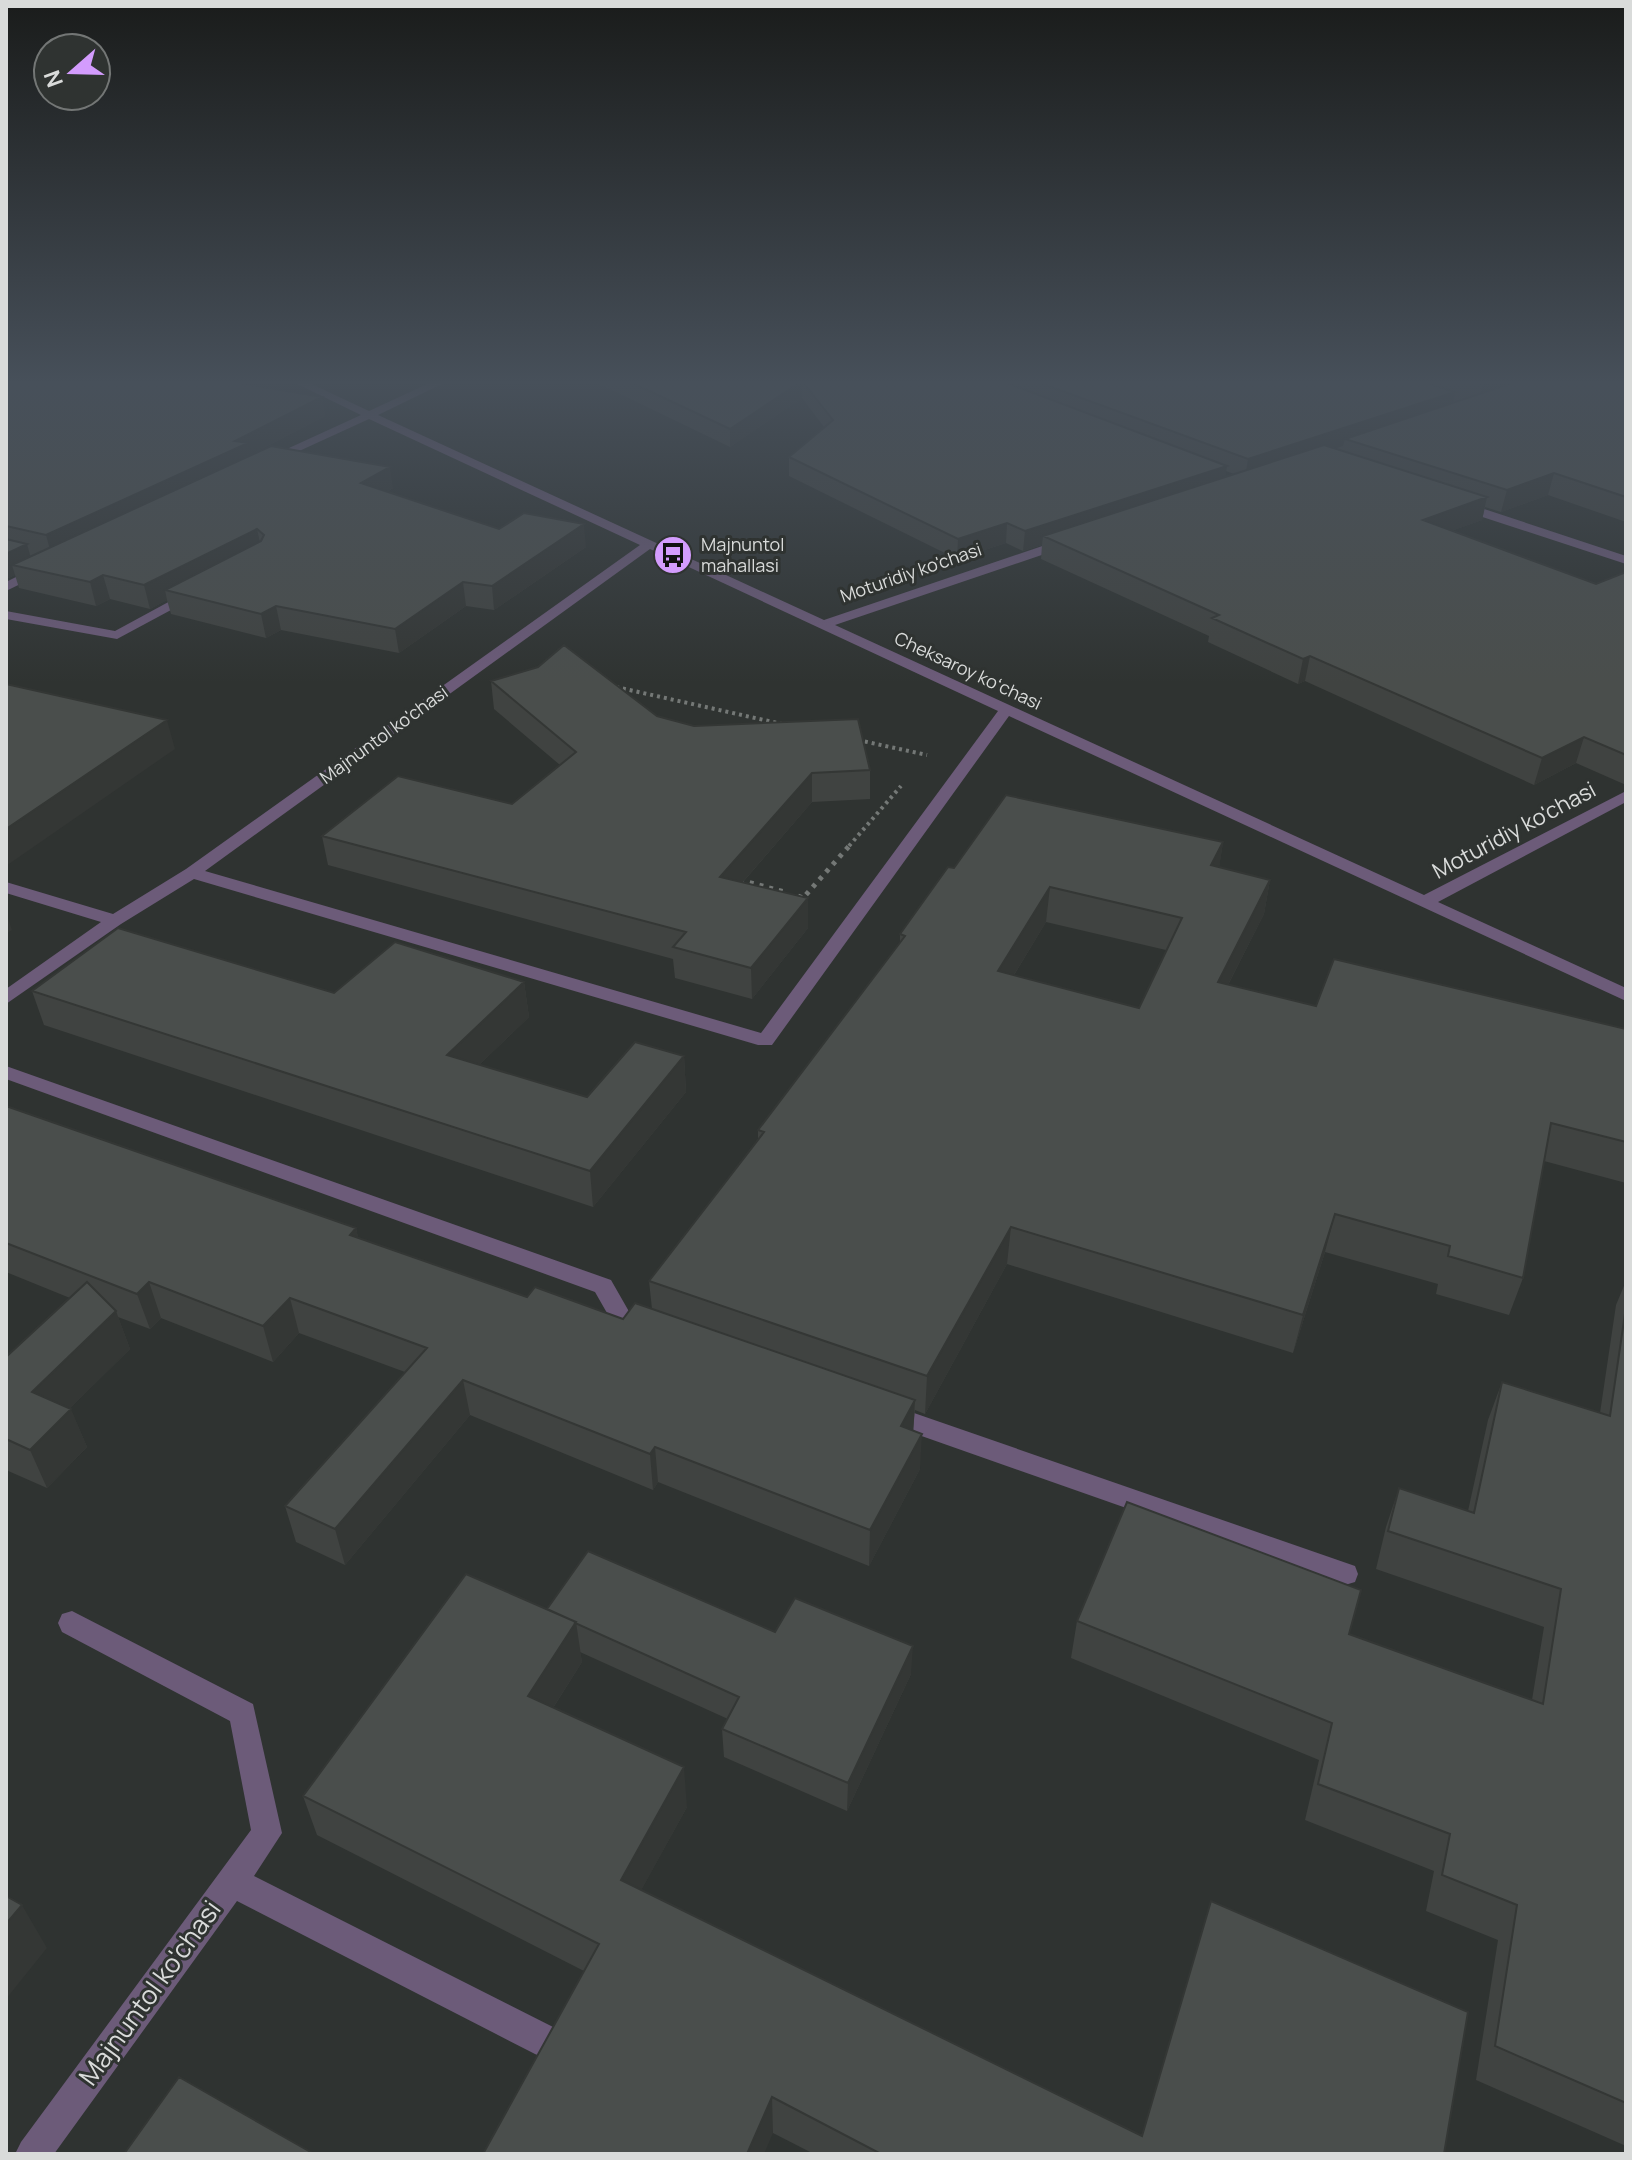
<svg xmlns="http://www.w3.org/2000/svg" width="1632" height="2160" viewBox="0 0 1632 2160" font-family="Manrope,sans-serif">
<rect width="100%" height="100%" fill="#2f3331"/>
<g fill="none" stroke-linecap="round" stroke-linejoin="round">
<path stroke="#747876" stroke-width="4" stroke-dasharray="3 4" stroke-linecap="butt" d="M616,687L782,724
M858,740L927,755
M849,846L901,786"/>
<path stroke="#747876" stroke-width="5" stroke-dasharray="4 6" stroke-linecap="butt" d="M740,880L788,893
M798,896L803,898L851,844"/>
<path fill="#6c5b79" fill-rule="evenodd" d="M289,380H303L369,411L436,380H450L378,415L824,620L1063,539H1071V545L835,625L1424,895L1626,791V802L1438,902L1626,988V1001L1009,716L772,1045H758L194,879L121,924L6,1004V989L101,922L6,893V882L113,914L186,869L640,545L369,419L273,463H265V459L361,415ZM650,549L998,711L761,1033L205,871Z
M1455,502H1463L1626,556V564L1455,508Z
M42,564L48,568L47,571L6,591V582Z
M185,593L197,596L117,639L6,619V611L115,631Z
M6,1066L611,1280L631,1315L655,1323L659,1329L655,1335L647,1338L615,1327L595,1292L6,1079Z
M888,1404L1355,1566L1358,1574L1355,1582L1345,1585L879,1421L876,1414L879,1407Z
M72,1611L253,1704L282,1833L254,1876L559,2030L564,2042L559,2054L547,2059L535,2054L237,1901L54,2154H15L21,2142L251,1830L230,1721L62,1632L58,1623L62,1614Z"/>
</g>
<path fill="#404341" fill-rule="evenodd" d="M6,380L322,397L325,416L250,455L393,488L387,492L499,529L586,547L494,610L466,606L399,653L281,630L266,638L171,614L167,600L150,609L110,599L96,606L19,588L15,575L6,579Z
M591,380H1615L1626,383V522L1548,495L1501,512L1485,507L1482,520L1451,531L1596,584L1626,572V785L1576,763L1534,785L1305,681L1298,684L1208,642L1209,636L1041,559L1042,545L1023,551L1006,543L957,559L789,476V457L824,427L802,398L730,447ZM1226,471L1234,474L1225,477Z
M491,681L657,716L870,770V799L812,802L743,882L808,928L752,999L675,978L673,959L328,865L322,836L512,804L560,765L494,709Z
M1223,842L1219,867L1270,880L1264,914L1228,985L1316,1006L1626,1029V1183L1544,1161L1523,1278L1509,1315L1436,1294L1438,1284L1325,1252L1293,1353L1007,1264L925,1414L915,1410L913,1430L920,1469L869,1566L658,1482L653,1490L470,1415L345,1565L296,1542L285,1506L405,1372L299,1333L273,1362L161,1318L150,1329L118,1317L130,1349L70,1408L87,1447L47,1488L6,1470V1357L70,1298L6,1272V1106L356,1228L358,1238L527,1297L623,1319L652,1309L649,1281L758,1139V1130L900,943V934L954,868ZM1046,922L1166,950L1139,1008L1014,975Z
M524,982L529,1017L479,1065L587,1097L684,1056L686,1092L593,1207L44,1025L32,991L334,993Z
M1626,1281V2146L1476,2080L1498,1940L1426,1911L1434,1871L1305,1820L1319,1760L1071,1658L1077,1621L1349,1634L1532,1700L1544,1627L1376,1569L1386,1527L1399,1488L1468,1511L1488,1420L1502,1382L1600,1413L1616,1305Z
M547,1609L775,1632L911,1674L847,1811L724,1757L722,1729L728,1719L580,1652L582,1662L553,1708L687,1807L641,1890L1142,2136L1444,2154H814L773,2133L584,1971L317,1835L303,1796Z"/>
<path fill="#343735" d="M1496,380H1543L1479,402L1483,384Z
M802,381V398L730,447V429Z
M1455,392L1452,410L1345,439L1343,446L1245,478L1248,459Z
M322,397L325,416L52,557L46,535Z
M1227,466L1224,485L1043,536L1042,545L1023,551L1025,531Z
M390,467L393,488L365,505L361,483Z
M1554,473L1548,495L1501,512L1507,490Z
M1487,497L1482,520L1418,543L1423,520Z
M1007,523L1006,543L957,559L958,539Z
M584,524L586,547L494,610L492,586Z
M257,529L262,552L165,590L167,600L150,609L144,585Z
M27,544L33,566L12,565L15,575L6,579V554Z
M103,575L110,599L96,606L90,582Z
M463,582L466,606L399,653L395,629Z
M276,606L281,630L266,638L261,614Z
M1310,656L1305,681L1298,684L1303,659Z
M167,720L175,749L6,866V829Z
M1584,737L1576,763L1534,785L1542,758Z
M812,773V802L721,907L720,877Z
M1223,842L1218,876L1211,865Z
M1270,880L1264,914L1211,1018L1218,982Z
M1050,887L1046,922L995,1006L998,971Z
M808,898V928L752,999L751,968Z
M6,912L12,930L6,934Z
M524,982L529,1017L453,1090L447,1055Z
M684,1056L686,1092L593,1207L590,1171Z
M1335,1214L1325,1252L1293,1353L1303,1315Z
M1011,1227L1007,1264L925,1414L927,1376Z
M356,1228L364,1264L350,1235Z
M149,1282L161,1318L150,1329L137,1294Z
M290,1298L299,1333L273,1362L263,1326Z
M116,1311L130,1349L48,1430L32,1392Z
M463,1380L470,1415L345,1565L335,1529Z
M915,1400L913,1436L901,1426Z
M71,1409L87,1447L47,1488L30,1450Z
M922,1434L920,1469L869,1566L870,1530Z
M655,1447L658,1482L653,1490L650,1454Z
M576,1622L582,1662L535,1736L528,1696Z
M913,1646L911,1674L847,1811L848,1783Z
M684,1767L687,1807L626,1918L621,1880Z
M22,1905L47,1948L6,1999V1924Z
M772,2097L773,2133L764,2154H747Z"/>
<path fill="#4a4e4c" stroke="#343735" stroke-width="2" fill-rule="evenodd" d="M6,380H222L322,397L235,441L248,443L46,535L6,526Z
M626,380H999L1227,466L1025,531L1007,523L958,539L789,457L833,420L802,381L730,429Z
M1032,380H1418L1455,392L1248,459Z
M1453,380H1496L1483,384Z
M1521,380H1615L1626,383V497L1554,473L1507,490L1345,439Z
M1324,445L1487,497L1423,520L1596,584L1626,572V755L1584,737L1542,758L1310,656L1303,659L1212,618L1219,615L1043,536Z
M271,446L390,467L361,483L499,529L524,513L584,524L492,586L463,582L395,629L276,606L261,614L165,590L261,541L264,535L257,529L144,585L103,575L90,582L12,565Z
M6,539L27,544L6,554Z
M564,645L657,716L694,726L858,719L870,770L812,773L720,877L808,898L751,968L673,947L686,932L322,836L398,776L512,804L576,752L491,681L538,667Z
M6,684L167,720L6,829Z
M1006,795L1223,842L1211,865L1270,880L1218,982L1316,1006L1334,959L1626,1029V1142L1551,1123L1523,1278L1448,1256L1450,1246L1335,1214L1303,1315L1011,1227L927,1376L649,1281L764,1132L758,1130L905,936L900,934L948,867L954,868ZM1050,887L1182,918L1139,1008L998,971Z
M118,928L334,993L395,942L524,982L447,1055L587,1097L635,1042L684,1056L590,1171L32,991Z
M6,1106L356,1228L350,1235L527,1297L535,1287L623,1319L635,1303L915,1400L901,1426L922,1434L870,1530L655,1447L650,1454L463,1380L335,1529L285,1506L427,1348L290,1298L263,1326L149,1282L137,1294L6,1243Z
M87,1282L116,1311L32,1392L71,1409L30,1450L6,1439V1357Z
M1626,1307V2103L1495,2046L1517,1905L1442,1875L1450,1834L1318,1784L1332,1723L1077,1621L1127,1502L1361,1590L1349,1634L1543,1704L1561,1589L1388,1531L1399,1488L1474,1513L1502,1382L1610,1416Z
M588,1551L775,1632L795,1598L913,1646L848,1783L722,1729L739,1697L575,1623L576,1622L547,1609Z
M466,1574L576,1622L528,1696L684,1767L621,1880L1142,2136L1211,1901L1468,2012L1444,2154H881L772,2097L747,2154H483L599,1944L303,1796Z
M6,1896L22,1905L6,1924Z
M179,2077L314,2154H124Z"/>
<linearGradient id="sky" x2="0" y2="1"><stop stop-color="#1a1c1b"/><stop offset="0.56" stop-color="#47505a"/><stop offset="1" stop-color="#47505a" stop-opacity="0"/></linearGradient>
<rect width="1632" height="683" fill="url(#sky)"/>
<defs>
<symbol id="bus-disc" viewBox="-11 -11 22 22"><circle r="9.5" fill="#d39cfd" stroke="#2f3331"/><path d="M-5-6H5V4H4V6H2V4H-2V6H-4V4H-5ZM-3.5-4V0h7V-4ZM-3.5 1.2v1.5H-2V1.2ZM2 1.2v1.5H3.5V1.2Z" fill="#111"/></symbol>
</defs>
<g fill-rule="evenodd">
<use href="#bus-disc" x="651" y="533" width="44" height="44"/>
</g>
<g text-anchor="middle" stroke-width="6" stroke-linejoin="round" paint-order="stroke">
<g font-size="18" fill="#d9dbda" stroke="#2f3331" text-anchor="start">
<text x="701" y="551">Majnuntol<tspan x="701" dy="21">mahallasi</tspan></text>
</g>
<g font-size="18" fill="#d9dbda" stroke="#2f3331">
<text transform="translate(911 573) rotate(-19)" y="6">Moturidiy ko'chasi</text>
<text transform="translate(968 671) rotate(25)" y="6">Cheksaroy koʻchasi</text>
<text transform="translate(384 735) rotate(-36)" y="6">Majnuntol ko'chasi</text>
</g>
<g font-size="22" fill="#d9dbda" stroke="#2f3331">
<text transform="translate(1514 830) rotate(-28)" y="8">Moturidiy ko'chasi</text>
</g>
<g font-size="26" fill="#d9dbda" stroke="#2f3331">
<text transform="translate(150 1993) rotate(-54)" y="9">Majnuntol ko'chasi</text>
</g>
</g>
<rect width="1632" height="2160" fill="none" stroke="#d9dbda" stroke-width="16"/>
<g transform="translate(72 72) rotate(250)"><circle r="38" fill="#2f3331" stroke="#737675" stroke-width="2"/>
<path d="M0-6L14 30L0 20L-14 30Z" fill="#d39cfd"/>
<text y="-12" font-size="22" font-weight="bold" text-anchor="middle" fill="#d9dbda">N</text>
</g>
</svg>
